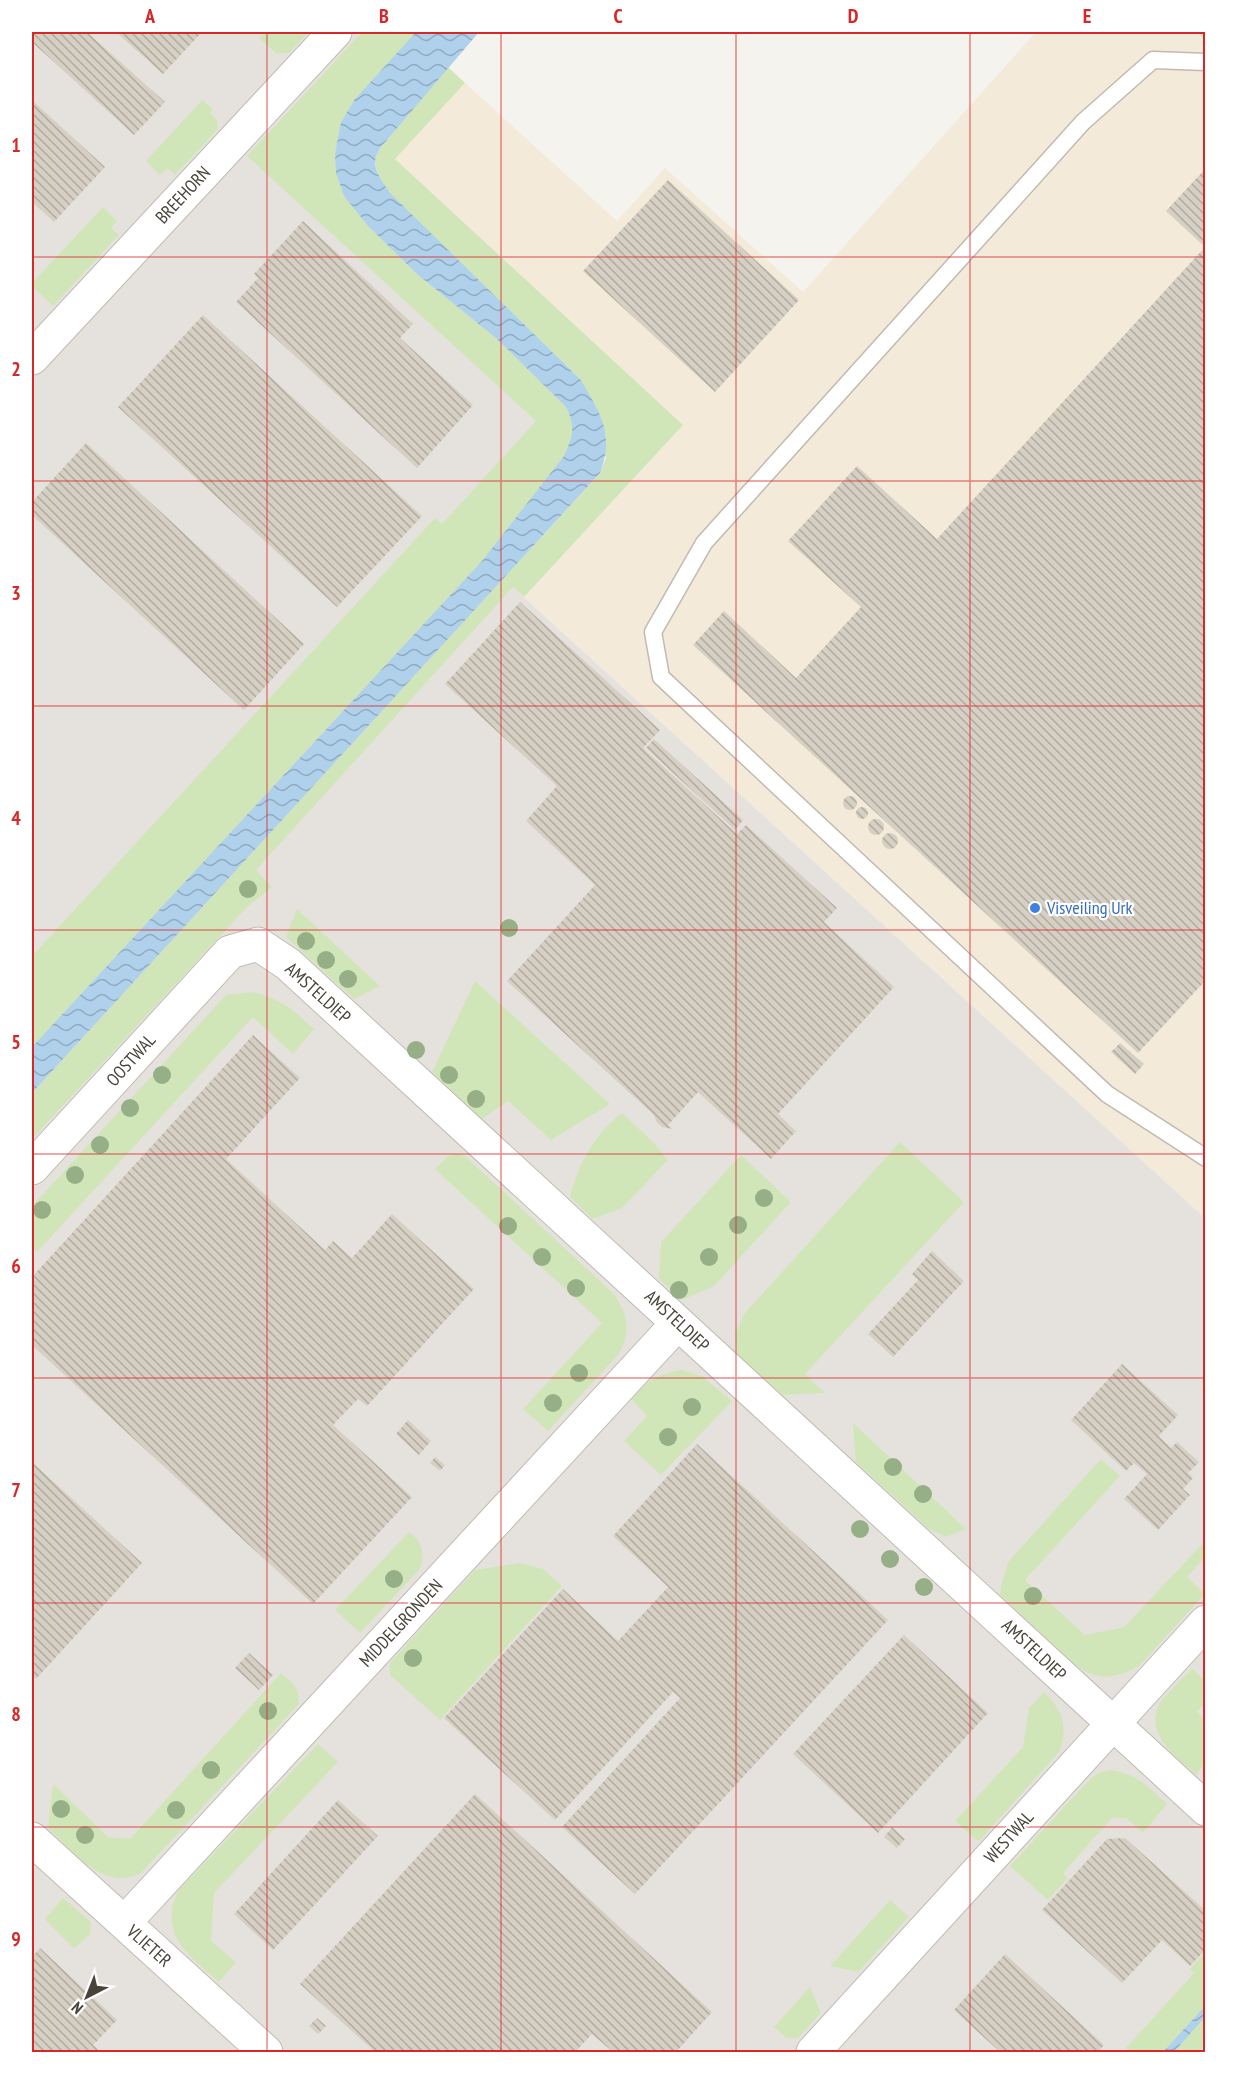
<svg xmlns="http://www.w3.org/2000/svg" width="1237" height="2084" viewBox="0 0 1237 2084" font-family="'PT Sans Narrow',sans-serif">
<defs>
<pattern id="water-waves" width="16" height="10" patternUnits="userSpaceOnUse" patternTransform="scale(1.5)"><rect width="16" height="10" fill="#afd1ec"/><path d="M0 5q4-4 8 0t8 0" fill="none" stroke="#90abc0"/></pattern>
<pattern id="building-back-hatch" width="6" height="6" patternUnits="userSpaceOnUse" patternTransform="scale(1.5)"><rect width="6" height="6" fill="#d6cfc3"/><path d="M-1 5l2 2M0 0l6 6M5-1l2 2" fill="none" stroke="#b0aa9f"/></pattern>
</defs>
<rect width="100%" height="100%" fill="#f5f3ed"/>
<path fill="#f4eada" d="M1036,32H1205V1218L524,597L683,425L395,159L465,83L617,221L665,168L803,292Z"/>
<path fill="#e5e2de" d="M32,32H448L355,184L599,433L504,579L1205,1218V2052H32Z"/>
<path fill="#d0e6b9" d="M265,32H309L289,53H276L259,38Z
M362,32H416L355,99L341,122L335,154L344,196L368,226L417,274L497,339L566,407C576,427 573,435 565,456L482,561L32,1047V956L435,518L442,524L536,421L247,156Z
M448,67L465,83L395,159L683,425L524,597L513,587L256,870L272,887L247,907L32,1139V1093L600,473L606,458L580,379L389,193C379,175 368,165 381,147Z
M202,100L213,109L210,113L217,120L218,129L175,175L167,168L160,175L146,161Z
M103,207L117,221L111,228L119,235L53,306L32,286V283Z
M297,909L380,986L354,999L286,937Z
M475,981L610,1104L551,1140L508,1101L482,1119L432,1072Z
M252,992C280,998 294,1010 314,1029L293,1054L253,1017L37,1252L32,1247V1206L226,995Z
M622,1113L654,1143L668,1160L622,1208L593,1219L570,1197C578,1164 595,1133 622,1113Z
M900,1142L964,1202L805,1374L825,1393L783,1395L737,1354L735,1334L744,1314Z
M455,1154L465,1156L613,1293C629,1313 631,1334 618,1355L548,1431L523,1409L602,1323L435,1169L447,1157Z
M741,1155L791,1202L714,1286L682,1300L659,1279L661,1242Z
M682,1370L702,1376L732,1401L661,1475L624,1441L647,1416L630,1398C648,1381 657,1374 682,1370Z
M853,1423L966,1529L946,1537L929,1529L856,1462Z
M1101,1459L1120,1476L1025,1580L1085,1635L1124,1627L1206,1540L1205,1557L1187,1577L1205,1594L1140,1665C1120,1678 1098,1682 1078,1667L1000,1595L1001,1585L1008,1562Z
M409,1532C423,1542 426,1554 419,1570L360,1633L335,1610Z
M520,1563L543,1569L562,1586L440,1720L390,1675V1663L475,1570Z
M1192,1669L1206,1681L1205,1703L1197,1712L1205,1720V1763L1196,1775C1176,1757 1140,1731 1162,1700C1171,1689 1182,1679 1192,1669Z
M281,1673C294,1684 299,1686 299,1704L141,1873C104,1893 73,1851 48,1828L53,1784L108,1837L130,1839Z
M1044,1692C1063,1711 1068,1725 1060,1751L980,1840H976L955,1821L1023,1747L1029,1708Z
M318,1744L338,1762L214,1893L211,1941L236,1962L219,1982C197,1962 167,1943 172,1909C172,1903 176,1897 178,1891Z
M1109,1770C1137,1773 1147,1786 1167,1804L1143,1833L1126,1818H1112L1063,1873L1068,1878L1048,1900L1010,1866L1089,1780L1098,1773Z
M63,1898L91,1922L90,1934L74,1949L45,1919Z
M890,1900L909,1917L858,1972L830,1966Z
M1205,1952V2006L1163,2052H1129L1126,2048L1194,1973L1190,1969Z
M810,1987L821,2013L798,2038H786L774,2027Z
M1205,2017V2044L1198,2052H1174Z"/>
<path fill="url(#water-waves)" d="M416,32H479L381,147C368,165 379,176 390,193L580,379C600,412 615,434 600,473L32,1093V1047L482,561L564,456C573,435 576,427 566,407L497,339L417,274L368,226L344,196L336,173L335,154L341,122L355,99Z
M1205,2006V2017L1174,2052H1163Z"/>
<path fill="url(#building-back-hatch)" d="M32,32H87L165,102L134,135L32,42Z
M116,32H202L163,74Z
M32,100L105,167L54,222L32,202Z
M1206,168V980L1138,1053L693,645L724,611L796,678L861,607L788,541L857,466L937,539L1205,247L1166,211Z
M668,180L799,300L715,392L583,271Z
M303,221L413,324L400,338L473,405L417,468L236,302L258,278L254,274Z
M203,315L422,516L337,607L118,407Z
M86,443L304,644L244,710L32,515V502Z
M520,602L660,730L643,748L737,834L746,825L837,908L824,922L894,987L778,1114L796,1131L771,1159L698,1092L668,1125L673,1129L662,1127L656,1121L654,1115L507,981L595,885L526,821L557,786L445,684Z
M654,739L743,820L735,830L646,748Z
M843 803a7 7 0 1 1 14 0a7 7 0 1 1-14 0Z
M856 813a6 6 0 1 1 12 0a6 6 0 1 1-12 0Z
M868 827a8 8 0 1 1 16 0a8 8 0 1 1-16 0Z
M882 841a8 8 0 1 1 16 0a8 8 0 1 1-16 0Z
M253,1035L300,1078L226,1159L325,1250L333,1241L352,1258L392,1214L474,1289L367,1406L358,1399L333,1425L412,1497L313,1604L32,1345V1277Z
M1120,1043L1144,1064L1135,1074L1111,1052Z
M932,1251L964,1281L893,1357L868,1334L918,1280L912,1274Z
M1122,1364L1178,1415L1159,1436L1171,1448L1177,1442L1199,1462L1188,1473L1193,1478L1183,1489L1190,1495L1158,1530L1124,1499L1147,1474L1134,1463L1126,1471L1071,1420Z
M408,1420L431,1441L419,1455L396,1434Z
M697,1444L888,1620L635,1894L562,1827L680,1698L673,1692L555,1820L444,1718L563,1589L618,1641L668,1587L613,1536Z
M435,1457L445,1465L440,1471L430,1463Z
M32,1462L142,1563L36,1679L32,1675Z
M904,1635L988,1713L878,1833L793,1754Z
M249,1653L273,1675L259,1690L235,1668Z
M475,1794L712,2012L676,2052H613L592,2034L575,2052H375L300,1984Z
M338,1800L378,1836L273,1950L234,1914Z
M892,1827L905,1839L897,1848L884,1837Z
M1125,1838L1206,1911V1949L1190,1966L1162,1940L1122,1983L1042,1910L1107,1839Z
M40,1948L117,2020L93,2045L101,2052H32V1957Z
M1005,1954L1104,2045L1098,2052H1000L954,2010Z
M317,2018L326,2026L318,2034L309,2026Z"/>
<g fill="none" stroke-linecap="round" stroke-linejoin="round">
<defs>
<path id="lane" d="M1206,62L1153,60L1083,122L704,543L653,632L661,677L1107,1094L1206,1158"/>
<path id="street" d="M32,358L335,32
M32,1168L230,952L258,944L288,964L1206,1809
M32,1839L266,2052
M124,1923L678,1323
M813,2052L1206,1622"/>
</defs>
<use href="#lane" stroke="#c0bbb0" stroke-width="19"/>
<use href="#street" stroke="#c0bbb0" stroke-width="35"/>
<use href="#lane" stroke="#fff" stroke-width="16"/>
<use href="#street" stroke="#fff" stroke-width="33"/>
</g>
<g fill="#96af86">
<circle cx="248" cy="889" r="9"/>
<circle cx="509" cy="928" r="9"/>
<circle cx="306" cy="941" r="9"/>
<circle cx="326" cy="960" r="9"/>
<circle cx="348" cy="979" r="9"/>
<circle cx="416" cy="1050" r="9"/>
<circle cx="162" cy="1075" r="9"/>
<circle cx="449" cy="1075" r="9"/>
<circle cx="476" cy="1099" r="9"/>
<circle cx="130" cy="1108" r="9"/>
<circle cx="100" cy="1145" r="9"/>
<circle cx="75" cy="1175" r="9"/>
<circle cx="764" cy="1198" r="9"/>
<circle cx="42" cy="1210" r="9"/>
<circle cx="738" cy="1225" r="9"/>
<circle cx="508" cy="1226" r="9"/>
<circle cx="542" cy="1257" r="9"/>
<circle cx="709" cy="1257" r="9"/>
<circle cx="576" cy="1288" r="9"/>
<circle cx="679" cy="1290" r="9"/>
<circle cx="579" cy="1373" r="9"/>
<circle cx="553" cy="1403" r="9"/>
<circle cx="692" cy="1407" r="9"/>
<circle cx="668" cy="1437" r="9"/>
<circle cx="893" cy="1467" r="9"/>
<circle cx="923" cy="1494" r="9"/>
<circle cx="860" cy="1529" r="9"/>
<circle cx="890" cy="1559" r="9"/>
<circle cx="394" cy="1579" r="9"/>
<circle cx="924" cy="1587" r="9"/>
<circle cx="1033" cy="1596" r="9"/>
<circle cx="413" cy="1658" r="9"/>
<circle cx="268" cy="1711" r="9"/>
<circle cx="211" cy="1770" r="9"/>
<circle cx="61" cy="1809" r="9"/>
<circle cx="176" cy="1810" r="9"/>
<circle cx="85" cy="1835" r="9"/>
</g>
<path fill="none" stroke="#d62828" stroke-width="1.5" stroke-opacity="0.55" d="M267,32V2052M501,32V2052M736,32V2052M970,32V2052M32,257H1206M32,481H1206M32,706H1206M32,930H1206M32,1154H1206M32,1378H1206M32,1603H1206M32,1827H1206"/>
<circle fill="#3f7fe0" stroke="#fff" stroke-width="2" cx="1035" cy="908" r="6"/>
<g text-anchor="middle" stroke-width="4.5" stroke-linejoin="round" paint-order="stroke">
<g font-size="18" fill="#49443a" stroke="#fff">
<text transform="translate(183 195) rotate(-47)" y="6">BREEHORN</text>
<text transform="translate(318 993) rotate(42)" y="6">AMSTELDIEP</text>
<text transform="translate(131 1060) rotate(-48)" y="6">OOSTWAL</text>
<text transform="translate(677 1321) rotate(43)" y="6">AMSTELDIEP</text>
<text transform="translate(401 1623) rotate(-47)" y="6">MIDDELGRONDEN</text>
<text transform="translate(1034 1650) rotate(43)" y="6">AMSTELDIEP</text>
<text transform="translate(1009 1837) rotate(-48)" y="6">WESTWAL</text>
<text transform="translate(149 1946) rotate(42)" y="6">VLIETER</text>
</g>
<g font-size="18" fill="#366cbe" stroke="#fff" text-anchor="start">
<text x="1047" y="914">Visveiling Urk</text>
</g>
</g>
<rect width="1237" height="2084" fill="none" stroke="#ffffff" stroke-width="66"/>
<g transform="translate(87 1997) rotate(222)" stroke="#ffffff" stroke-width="4.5" paint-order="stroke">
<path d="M0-4.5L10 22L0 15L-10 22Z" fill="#49443a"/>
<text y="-9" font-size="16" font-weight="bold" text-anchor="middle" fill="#49443a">N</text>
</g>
<rect x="33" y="33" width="1171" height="2018" fill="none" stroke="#d62828" stroke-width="2"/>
<g font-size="20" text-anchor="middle" font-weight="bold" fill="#d62828">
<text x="150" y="23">A</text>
<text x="384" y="23">B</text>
<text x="618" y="23">C</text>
<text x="853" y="23">D</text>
<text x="1087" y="23">E</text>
<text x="16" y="152">1</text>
<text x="16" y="376">2</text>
<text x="16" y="600">3</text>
<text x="16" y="825">4</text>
<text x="16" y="1049">5</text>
<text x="16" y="1273">6</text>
<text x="16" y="1497">7</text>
<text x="16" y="1721">8</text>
<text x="16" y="1946">9</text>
</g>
</svg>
